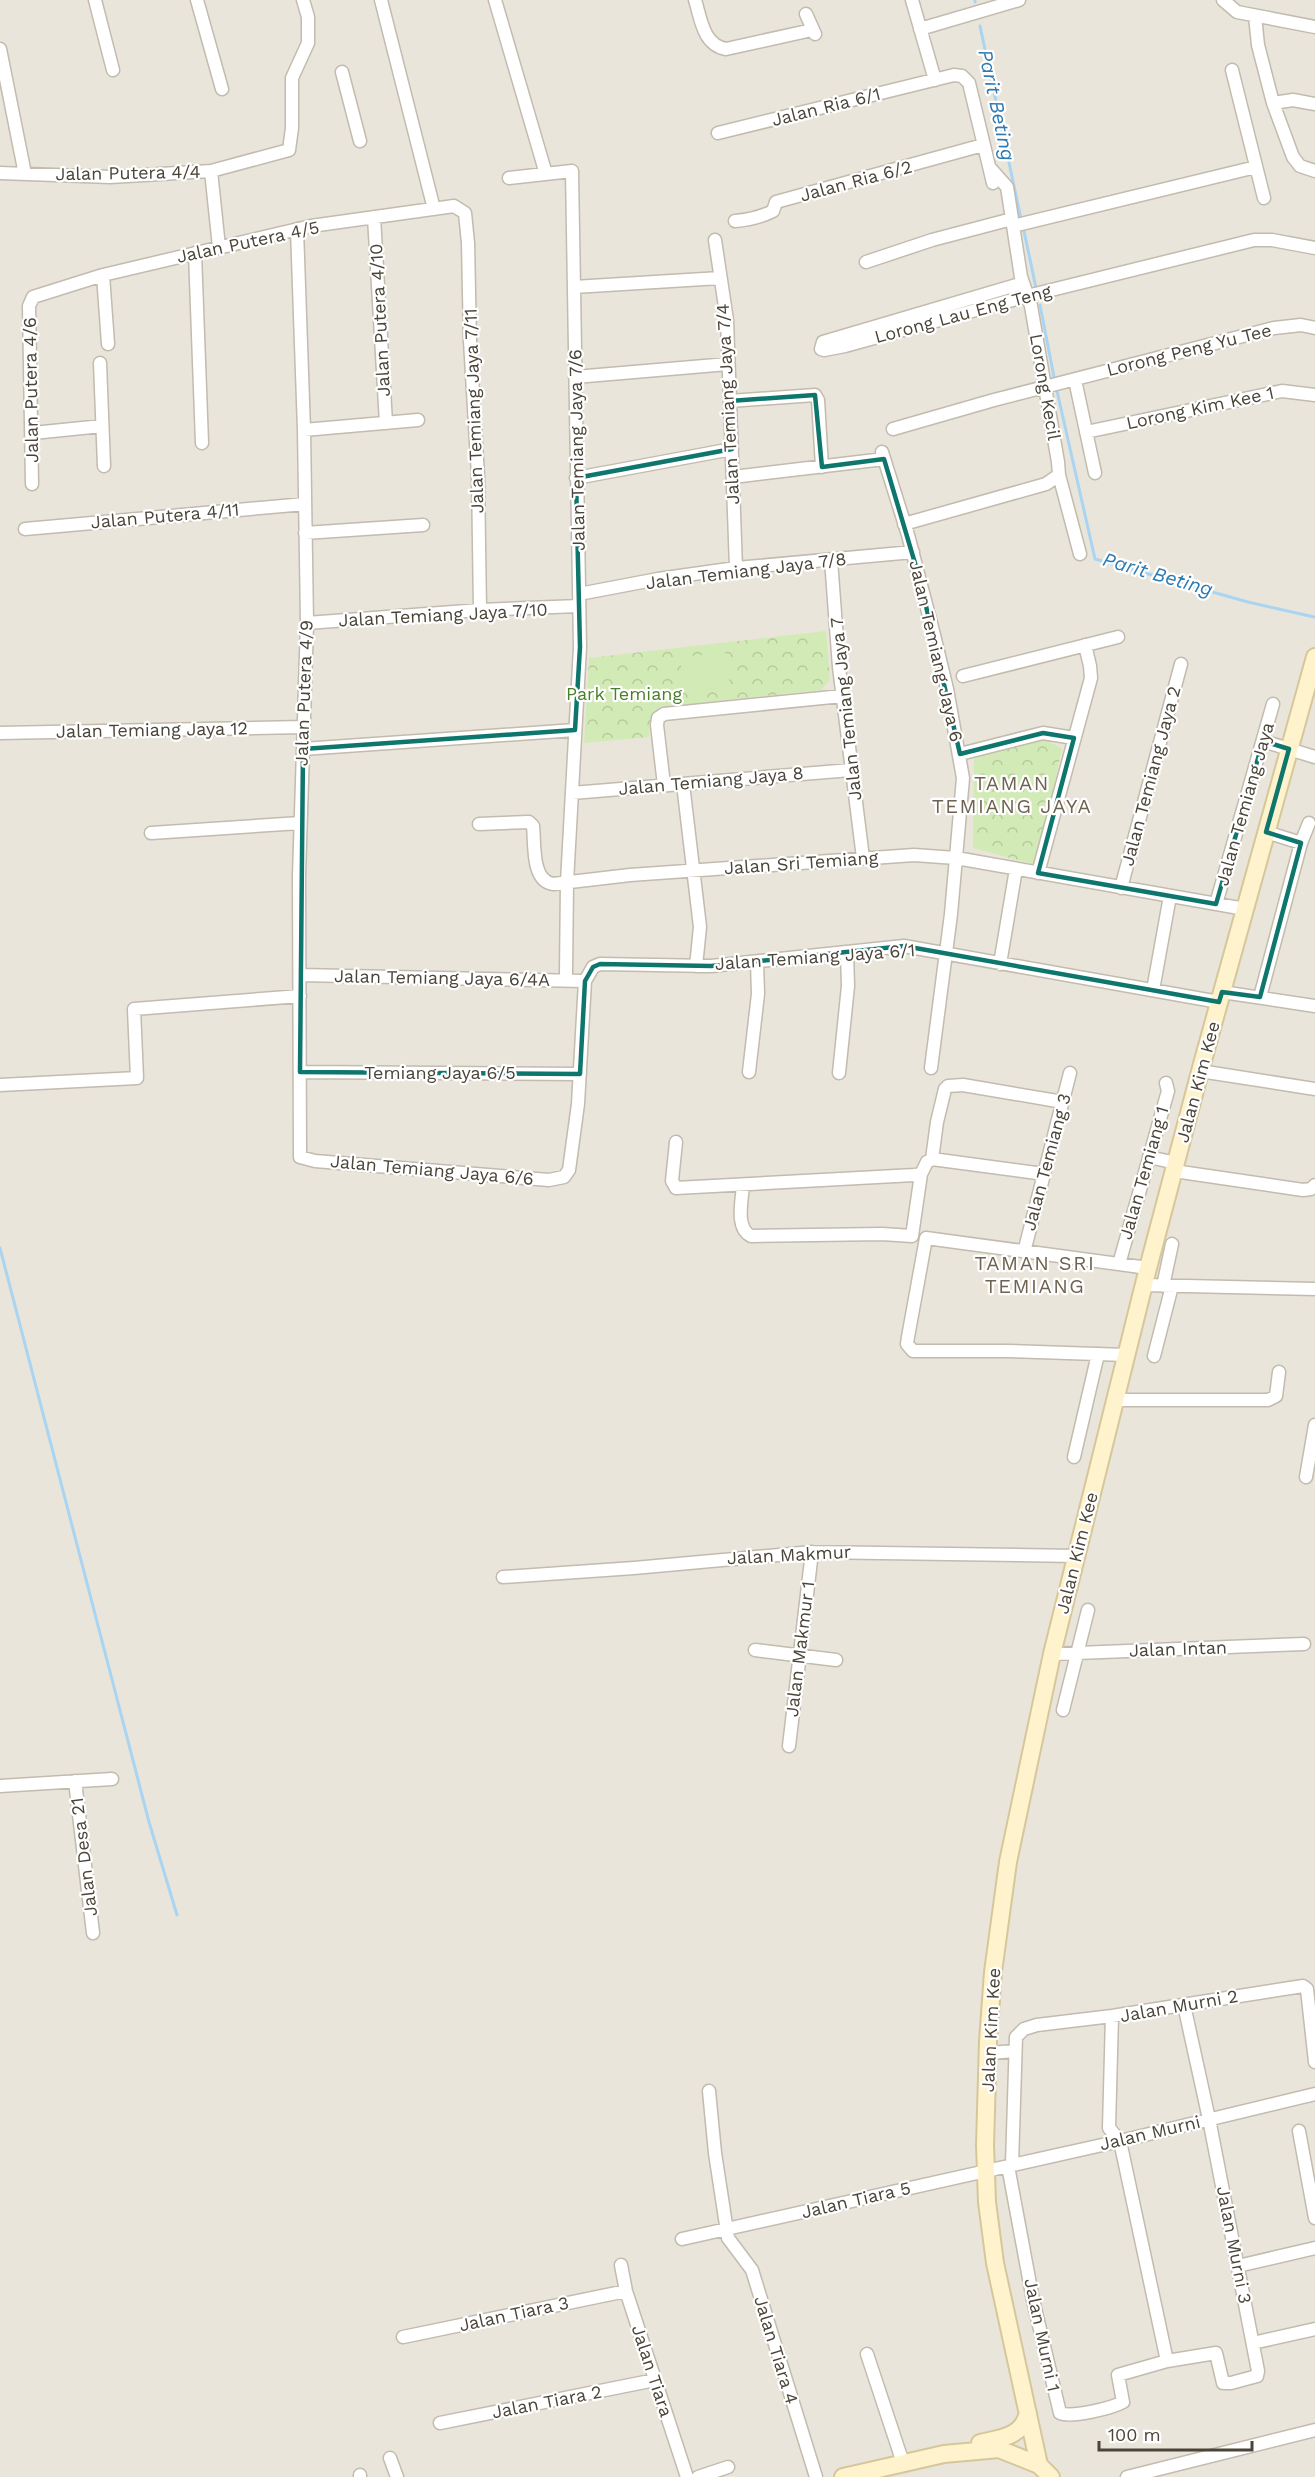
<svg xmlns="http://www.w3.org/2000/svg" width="1315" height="2477" viewBox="0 0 1315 2477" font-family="'Work Sans',sans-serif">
<defs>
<pattern id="forest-crowns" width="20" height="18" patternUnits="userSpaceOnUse" patternTransform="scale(1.5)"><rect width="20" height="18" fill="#d2eab5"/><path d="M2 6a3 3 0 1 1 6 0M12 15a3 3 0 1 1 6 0" fill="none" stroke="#b6ca9c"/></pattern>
</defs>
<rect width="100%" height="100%" fill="#f6f3ec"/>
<path fill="#eae5da" d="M0,0H1315V2477H0Z"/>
<path fill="url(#forest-crowns)" d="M826,631L830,680L821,690L659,707L649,723V737L584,743L589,658Z
M1045,740L1062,748L1037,865L973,848L974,756Z"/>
<path fill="#d2eab5" d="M726,653L730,687L684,691L680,657Z"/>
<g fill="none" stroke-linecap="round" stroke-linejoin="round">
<path stroke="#a9d4f2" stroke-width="3" d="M975,0V2
M980,26L1021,219
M1024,231L1036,288
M1040,305L1054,377
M1057,391L1095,559L1248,602L1314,617
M0,1248L149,1822L177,1915"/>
<defs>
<path id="street" d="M95,0L113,70
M197,0L222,89
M381,0L434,209
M495,0L546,174
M695,0C701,19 703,45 726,49L812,30
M912,0L935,80
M1223,0L1237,12L1315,27
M806,14L815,34
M1255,16L1258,45L1273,103L1293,157L1300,166L1315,171
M920,29L1019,0
M0,49L25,174
M1232,70L1264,198
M342,72L360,141
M1273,103L1293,100L1315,104
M718,133L954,75L962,76L969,83L993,183
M990,168L1007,187L1012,219
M211,171L219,247
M0,173L110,177L211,171L289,150L292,128V78L308,43V17L303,0
M509,178L572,171L580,647L567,882L566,973
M374,217L386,423
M735,221C749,220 761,217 773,211L776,202L983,145
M1013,226L1256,167
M297,229L304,430L307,623L299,876L300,1157L315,1161L549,1180L564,1177L569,1170L578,1104L585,981L593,967L600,964L711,966L904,946L1219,1002
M715,240L727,320L736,568
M195,253L202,443
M866,262L932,240L1012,219L1021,277L1031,306L1058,462L1059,475L1046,484L904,524
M103,275L108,344
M1023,283L823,342L821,349L824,350L845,346L1027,296L1254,240H1272L1315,248
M574,287L720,278
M100,363L104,466
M575,377L728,364
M1075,380L1095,473
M730,401L815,395L818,400L822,467
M893,429L994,400L1274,328L1301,325L1315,328
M304,430L418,420
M1086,432L1282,391L1315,395
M33,433L102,426
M882,452L908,535L934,635L947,689L963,778L951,914L931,1068
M1059,475L1080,554
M733,477L884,459
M576,478L732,449
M32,484L29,306L33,297L103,275L311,226L454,206L465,213L468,243L470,341L478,476L480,610
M25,529L305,504
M305,533L423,525
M831,560L839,667L863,858
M579,594L658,579L736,568L913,552
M307,623L480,610L579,606
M963,676L1118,637
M0,733L303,727
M1263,741L1315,757
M303,749L575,730
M960,754L1043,733L1074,738
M683,784L700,927L696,966
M664,785L657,725L658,718L664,714L842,696
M572,793L851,770
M479,824L529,822L533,826C535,843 531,881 553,884L630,875L914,855L956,858L1245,909
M1266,832L1301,843
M151,833L300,823
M1038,873L1091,678L1090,666L1085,645
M1121,888L1181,664
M1216,904L1273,704
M1000,964L1016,869
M300,975L585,981
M1153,990L1170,896
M1222,992L1315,1006
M1260,997L1301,843L1309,823
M1200,1071L1315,1089
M300,1072L580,1074
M749,1072L758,994L757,962
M839,1073L848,986L847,953
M0,1085L137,1078L134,1009L300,996
M676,1142L672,1181L676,1188L914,1175L921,1174L927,1162L932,1159
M1149,1157L1176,1163
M932,1159L937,1122L945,1089L948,1086L963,1085L1063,1102
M932,1159L1044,1174
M1174,1171L1303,1190L1311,1189L1315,1185
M743,1185C742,1201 735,1228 751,1236L882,1234L912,1236L921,1174
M1024,1252L1070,1073
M1119,1264L1168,1091L1166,1083
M1144,1285L1315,1289
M1163,1286L1172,1244
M1126,1355L1008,1351H913L907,1344L908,1337L926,1238L1148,1268
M1154,1356L1172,1286
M1115,1400H1268L1276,1396L1279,1372
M1074,1457L1098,1354
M1306,1477L1315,1425
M503,1577L634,1568L812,1552L1076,1556
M755,1650L836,1660
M1052,1654L1304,1644
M1063,1710L1088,1610
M789,1746L812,1552
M75,1781L93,1933
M0,1786L112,1779
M1112,2016L1109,2128L1120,2141L1167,2361
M989,2053L1015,2051
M709,2091L715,2153L728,2238L752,2270L816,2477
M1299,2131L1315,2218
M1012,2164L1016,2037L1024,2029L1037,2025L1112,2016L1303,1986L1307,1989L1315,2062
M1008,2166L1033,2300L1060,2413C1072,2418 1112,2408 1123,2402L1118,2375L1167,2361L1216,2353L1223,2383H1231L1257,2376L1258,2371L1209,2119L1184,2005
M682,2239L1120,2141L1315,2094
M621,2265L626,2291L687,2477
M1238,2266L1315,2248
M403,2337L626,2291
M1253,2343L1315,2329
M867,2354L903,2463
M440,2423L655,2380
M390,2458L397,2477
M360,2475V2477
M698,2477L728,2467
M1127,2477L1315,2430"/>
<path id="secondary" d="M980,2443C1001,2438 1022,2437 1028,2413
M1039,2465L995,2263L987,2202L985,2145L988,2041L993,1972L1008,1862L1052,1654L1148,1268L1202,1064L1315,657
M843,2477L944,2454L999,2449L1039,2465L1051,2477"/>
</defs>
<use href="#street" stroke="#c2bbae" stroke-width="15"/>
<use href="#secondary" stroke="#d6c79b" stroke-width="20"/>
<use href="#street" stroke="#fff" stroke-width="12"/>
<use href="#secondary" stroke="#fff3cd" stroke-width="16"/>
</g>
<path fill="none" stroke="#0f766e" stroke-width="4.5" stroke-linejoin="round" d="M815,395L822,467L884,459L920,580L960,754L1043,733L1074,738L1038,873L1216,904L1263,741L1289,749L1266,832L1301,843L1260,997L1222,992L1219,1002L904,946L711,966L600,964L593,967L585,981L580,1074L300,1072L303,749L575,730L580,647L576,478L732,449L730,401Z"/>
<g text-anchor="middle" stroke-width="4.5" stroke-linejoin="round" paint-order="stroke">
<g font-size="18" fill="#4b4439" stroke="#fff">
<text transform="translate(826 107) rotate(-14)" y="6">Jalan Ria 6/1</text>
<text transform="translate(128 173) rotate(-1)" y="6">Jalan Putera 4/4</text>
<text transform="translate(856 181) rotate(-15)" y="6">Jalan Ria 6/2</text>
<text transform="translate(248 242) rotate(-12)" y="6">Jalan Putera 4/5</text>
<text transform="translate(963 314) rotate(-15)" y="6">Lorong Lau Eng Teng</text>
<text transform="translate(380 320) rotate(-93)" y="6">Jalan Putera 4/10</text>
<text transform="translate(1189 350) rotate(-14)" y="6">Lorong Peng Yu Tee</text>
<text transform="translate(1045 387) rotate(80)" y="6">Lorong Kecil</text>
<text transform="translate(31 390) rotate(-91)" y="6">Jalan Putera 4/6</text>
<text transform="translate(728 404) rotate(-93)" y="6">Jalan Temiang Jaya 7/4</text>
<text transform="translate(1200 408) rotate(-12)" y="6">Lorong Kim Kee 1</text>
<text transform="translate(474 411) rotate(-92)" y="6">Jalan Temiang Jaya 7/11</text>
<text transform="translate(577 450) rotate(-91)" y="6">Jalan Temiang Jaya 7/6</text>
<text transform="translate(165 516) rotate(-5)" y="6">Jalan Putera 4/11</text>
<text transform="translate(746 571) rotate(-7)" y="6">Jalan Temiang Jaya 7/8</text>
<text transform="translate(443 615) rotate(-3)" y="6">Jalan Temiang Jaya 7/10</text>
<text transform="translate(936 651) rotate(77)" y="6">Jalan Temiang Jaya 6</text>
<text transform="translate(304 693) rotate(-88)" y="6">Jalan Putera 4/9</text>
<text transform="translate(846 709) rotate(-96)" y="6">Jalan Temiang Jaya 7</text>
<text transform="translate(152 730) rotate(-1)" y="6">Jalan Temiang Jaya 12</text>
<text transform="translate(1151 776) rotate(-75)" y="6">Jalan Temiang Jaya 2</text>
<text transform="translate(711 781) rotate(-5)" y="6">Jalan Temiang Jaya 8</text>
<text transform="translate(1245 804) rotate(-74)" y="6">Jalan Temiang Jaya</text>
<text transform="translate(801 863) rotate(-4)" y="6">Jalan Sri Temiang</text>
<text transform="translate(815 957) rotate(-4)" y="6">Jalan Temiang Jaya 6/1</text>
<text transform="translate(442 978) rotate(1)" y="6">Jalan Temiang Jaya 6/4A</text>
<text x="440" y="1079">Temiang Jaya 6/5</text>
<text transform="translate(1198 1082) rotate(-75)" y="6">Jalan Kim Kee</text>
<text transform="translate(1047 1162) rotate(-75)" y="6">Jalan Temiang 3</text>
<text transform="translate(432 1170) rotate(5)" y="6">Jalan Temiang Jaya 6/6</text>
<text transform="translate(1144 1173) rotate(-74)" y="6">Jalan Temiang 1</text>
<text transform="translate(1077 1553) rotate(-76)" y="6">Jalan Kim Kee</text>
<text transform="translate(789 1555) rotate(-3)" y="6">Jalan Makmur</text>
<text transform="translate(800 1649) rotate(-83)" y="6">Jalan Makmur 1</text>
<text transform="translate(1178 1649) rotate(-2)" y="6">Jalan Intan</text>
<text transform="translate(84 1857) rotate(-97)" y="6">Jalan Desa 21</text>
<text transform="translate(1179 2006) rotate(-10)" y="6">Jalan Murni 2</text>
<text transform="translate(991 2030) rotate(-87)" y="6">Jalan Kim Kee</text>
<text transform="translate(1150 2133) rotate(-13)" y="6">Jalan Murni</text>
<text transform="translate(856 2200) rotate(-13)" y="6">Jalan Tiara 5</text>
<text transform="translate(1234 2245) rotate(79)" y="6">Jalan Murni 3</text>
<text transform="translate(514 2314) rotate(-12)" y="6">Jalan Tiara 3</text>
<text transform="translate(1042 2335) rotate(78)" y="6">Jalan Murni 1</text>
<text transform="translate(776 2350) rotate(73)" y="6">Jalan Tiara 4</text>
<text transform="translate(652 2371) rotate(72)" y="6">Jalan Tiara</text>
<text transform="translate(547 2402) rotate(-11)" y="6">Jalan Tiara 2</text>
</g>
<g font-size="18" fill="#4a7f2a" stroke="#fff">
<text x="624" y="700">Park Temiang</text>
</g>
<g font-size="20" font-style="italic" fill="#2e7ab2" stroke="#fff">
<text transform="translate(997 105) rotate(78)" y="7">Parit Beting</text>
<text transform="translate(1158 574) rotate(16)" y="7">Parit Beting</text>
</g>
<g font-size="20" letter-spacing="1.5" fill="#6e6250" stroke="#fff">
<text x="1012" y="790">TAMAN<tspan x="1012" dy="23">TEMIANG JAYA</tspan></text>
<text x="1035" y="1270">TAMAN SRI<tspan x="1035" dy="23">TEMIANG</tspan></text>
</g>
</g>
<path d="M1099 2441v9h153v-9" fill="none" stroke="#4b4439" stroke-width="3"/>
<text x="1108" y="2441" font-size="18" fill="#4b4439" stroke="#ffffff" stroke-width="4.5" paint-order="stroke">100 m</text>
</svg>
